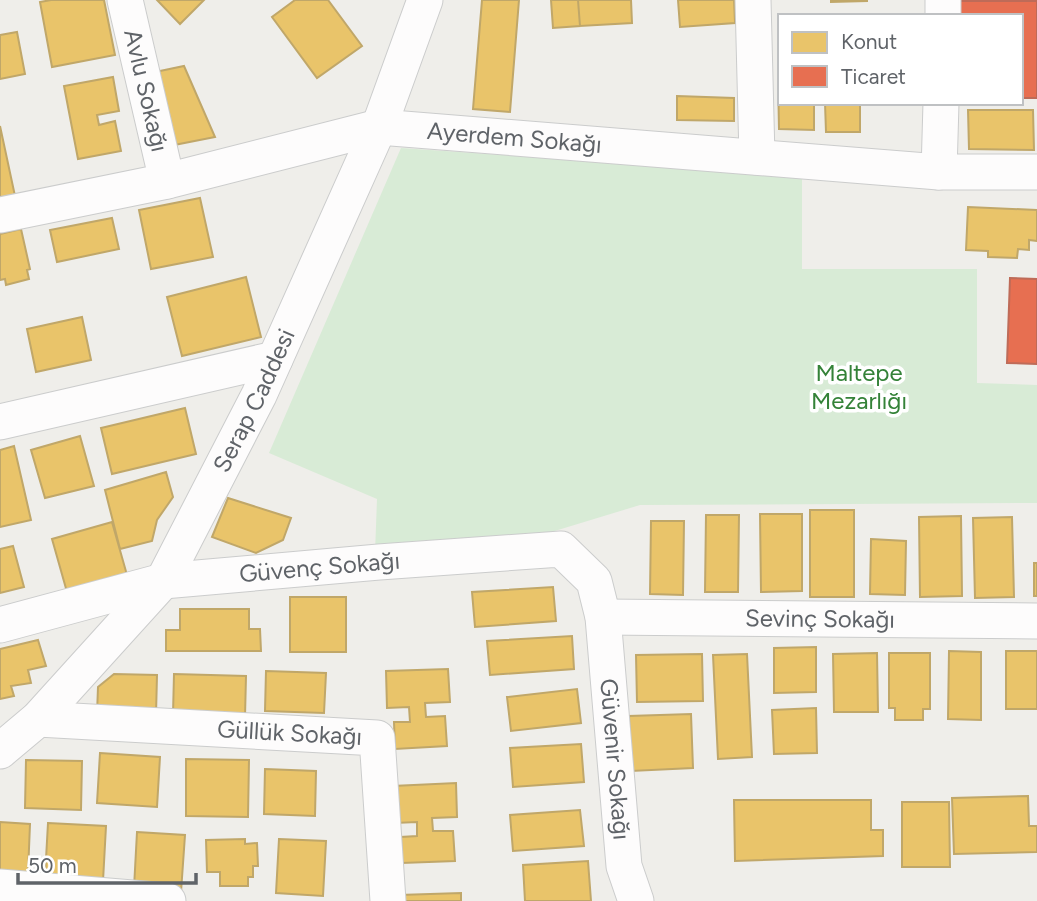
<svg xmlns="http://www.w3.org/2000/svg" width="1037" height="901" viewBox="0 0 1037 901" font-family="Figtree,sans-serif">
<rect width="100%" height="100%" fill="#efeeea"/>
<path fill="#d8ebd6" d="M401,148L802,176V269H977V383L1037,385V503L640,505L535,537L375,553L377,499L269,453Z"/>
<path fill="#e9c46a" stroke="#c0a769" stroke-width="2" d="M51,0H104L115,55L52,67L40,2Z
M157,0H204L180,24Z
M295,0H328L362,46L317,78L272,17Z
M482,0H519L510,112L473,109Z
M551,0H578L580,26L553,28Z
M578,0H631L632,23L580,26Z
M678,0H734L735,23L680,27Z
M831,0H867V1L831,2Z
M17,32L25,74L0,79V35Z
M184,66L215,137L169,146L155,72Z
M113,77L119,111L97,115L99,125L115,121L121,151L78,159L64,86Z
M778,77L780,103H814V130L779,129Z
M677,96L734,98V121L677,120Z
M825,103H860V132H826Z
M968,110H1033L1034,150L969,149Z
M0,126L15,196L0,199Z
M200,198L213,257L151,269L139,210Z
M968,207L1037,210V241L1029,240V250L1018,249L1017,258L988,257V251L966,250Z
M112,218L119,249L57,262L50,230Z
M21,229L30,269L27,270L29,279L6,285L5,279L0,280V234Z
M246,277L261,337L182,356L167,297Z
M82,317L91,360L36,372L27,329Z
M185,408L196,454L112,474L101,428Z
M80,436L94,486L45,498L31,450Z
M14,446L31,520L0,527V450Z
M166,472L173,497L157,520L152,541L120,549L105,490Z
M228,498L291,518L283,540L256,553L212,537Z
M810,510H854V597H810Z
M760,514H802V591L761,592Z
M706,515H739L738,592H705Z
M961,516L962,596L920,597L919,517Z
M1012,517L1014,597L975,598L973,518Z
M651,521H684L683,595L650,594Z
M112,522L127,575L67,592L52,539Z
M871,539L906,541L905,595L870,594Z
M13,546L24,587L0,593V549Z
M1034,563H1037V596H1034Z
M553,587L556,621L475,627L472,592Z
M290,597H346V652H290Z
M180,609H249V629H260L261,651H166V630H180Z
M572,636L574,669L490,675L487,641Z
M38,640L46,666L28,670L31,683L11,686L14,696L0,699V649Z
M816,647V692L774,693V648Z
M949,651L981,652V720L948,719Z
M1006,651H1037V709H1006Z
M877,653L878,712H834L833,654Z
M889,653H930V709H923V720H895V708H889Z
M702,654L703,701L637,702L636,655Z
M747,654L752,757L718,759L713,655Z
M448,669L450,702L425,703L426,717L445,716L447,746L395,749L394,722H410L409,707L387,708L386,671Z
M266,671L326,673L324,713L265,711Z
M114,674L157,675L156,715L97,714L98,687Z
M174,674L246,676L245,717L173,715Z
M577,689L581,723L511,731L507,697Z
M816,708L817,753L774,754L772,710Z
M691,714L693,768L631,771L629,716Z
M581,744L584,782L513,787L510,748Z
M100,753L160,757L157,807L97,803Z
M186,759L249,760L248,817L186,816Z
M26,760L82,761L81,810L25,808Z
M265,769L316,771L315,816L264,814Z
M456,783L457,817L432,818L433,831H453L455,861L402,863L401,837L417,836V822L395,823L393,786Z
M1028,796L1029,826H1037V852L954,854L952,798Z
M734,800H871V830H883V856L735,861Z
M902,802H949L950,867H902Z
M580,810L584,846L513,851L510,815Z
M0,822L30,824L28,873L0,871Z
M48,823L106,826L103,881L45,877Z
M137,832L185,835L181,892L134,888Z
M245,839V844L257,843L258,866H253V877H248V886H220V872H207L206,840Z
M279,839L326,841L323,896L276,893Z
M588,861L591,901H525L523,865Z
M461,893V901H399V895Z"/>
<path fill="#e76f51" stroke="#be6b58" stroke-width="2" d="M956,1H1037V98H1021V16H956Z
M1010,278L1037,279V364L1007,363Z"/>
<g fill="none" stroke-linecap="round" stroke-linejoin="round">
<defs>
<g id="minor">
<path id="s1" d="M125,0L167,181"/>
<path d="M753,0L757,157"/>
<path d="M943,16V0"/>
<path d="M939,172L941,103"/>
<path id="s2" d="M0,215L167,181L379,127L939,172H1037"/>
<path d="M0,422L275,359"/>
<path id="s3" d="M603,617L1037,621"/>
<path id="s4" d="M0,625L163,581L379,562L561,549L594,581L603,617L624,866L636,901"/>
<path id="s5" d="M38,719L377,738L388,901"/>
<path id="s6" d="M0,751L38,719L163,581L259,395L379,127L425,0"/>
<path d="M0,887L168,901"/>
</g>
</defs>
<use href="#minor" stroke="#cbcccc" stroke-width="37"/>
<use href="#minor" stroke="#fdfcfc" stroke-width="35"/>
</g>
<g text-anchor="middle" stroke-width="7" stroke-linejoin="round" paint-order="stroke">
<g font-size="24" fill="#5f6368" stroke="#fff">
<text dy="8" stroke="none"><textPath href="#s1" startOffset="93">Avlu Sokağı</textPath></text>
<text dy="8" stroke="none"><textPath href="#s2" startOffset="525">Ayerdem Sokağı</textPath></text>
<text dy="8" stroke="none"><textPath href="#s6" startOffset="438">Serap Caddesi</textPath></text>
<text dy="8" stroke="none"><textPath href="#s4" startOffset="326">Güvenç Sokağı</textPath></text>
<text dy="8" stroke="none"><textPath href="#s3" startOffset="217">Sevinç Sokağı</textPath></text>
<text dy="8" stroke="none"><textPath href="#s5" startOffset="252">Güllük Sokağı</textPath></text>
<text dy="8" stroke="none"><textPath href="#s4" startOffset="794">Güvenir Sokağı</textPath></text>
</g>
<g font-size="24" fill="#348238" stroke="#fff">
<text x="859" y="381">Maltepe<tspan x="859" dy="28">Mezarlığı</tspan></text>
</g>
</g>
<rect x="778" y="14" width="245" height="91" fill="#ffffff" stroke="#bfc1c3" stroke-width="2"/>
<rect x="792" y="32" width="35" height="21" fill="#e9c46a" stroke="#bfc1c3" stroke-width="2"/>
<text x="841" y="49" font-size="21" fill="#5f6368">Konut</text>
<rect x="792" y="66" width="35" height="21" fill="#e76f51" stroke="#bfc1c3" stroke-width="2"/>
<text x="841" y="84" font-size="21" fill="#5f6368">Ticaret</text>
<path d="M18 873v10h178v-10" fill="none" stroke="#5f6368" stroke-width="3.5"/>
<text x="28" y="873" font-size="21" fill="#5f6368" stroke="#ffffff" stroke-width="5" paint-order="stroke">50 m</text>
</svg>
